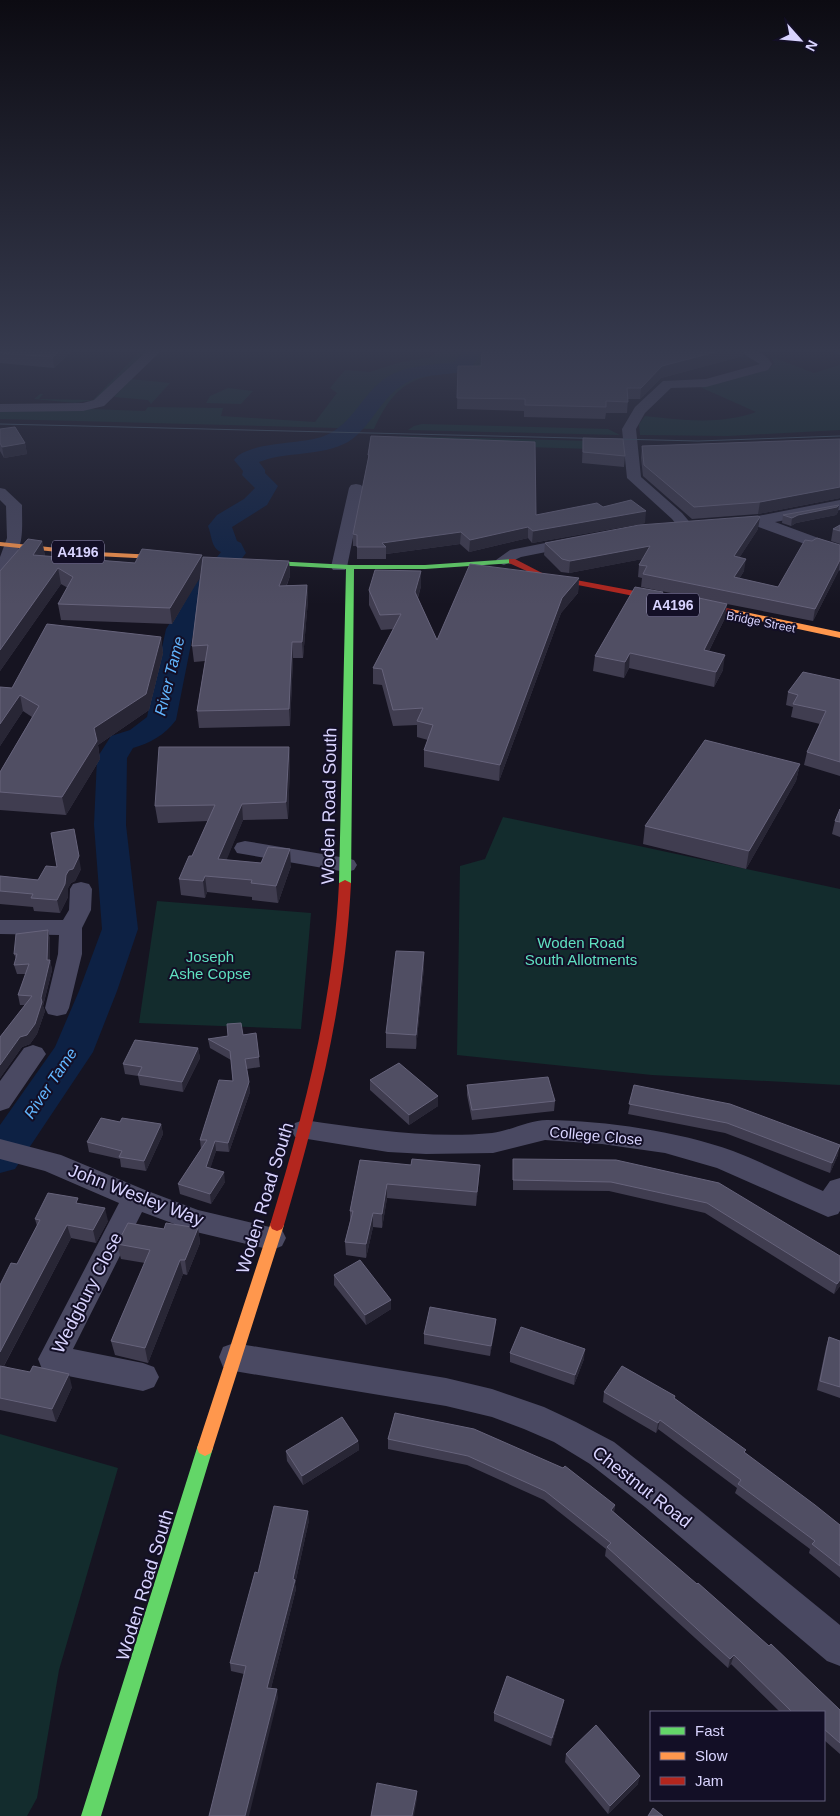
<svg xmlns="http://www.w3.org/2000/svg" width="840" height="1816" viewBox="0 0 840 1816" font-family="Helvetica,sans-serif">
<rect width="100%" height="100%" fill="#161421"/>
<path fill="#132c2d" d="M141,350H149L95,400L75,403L34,399L40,394H43L39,399L93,400Z
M440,350H493L481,368C425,379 402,368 374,429L0,419V410L90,409L145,411L148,407L223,408L221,416L315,422L337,393L330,388L345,370L370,372L401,362L431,357Z
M775,358L814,373L840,365V430L728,436L640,435L639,424L645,416C681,420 720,425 756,412L700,387L771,367L774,363L772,359Z
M131,379L170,383L151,404L148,400L114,397Z
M228,388L253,391L241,404L206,403L210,396Z
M422,424L608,429L620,435L408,430L414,426Z
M400,436H404L628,442L627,450L393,443Z
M503,817L840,889V1085L652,1075L457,1055L460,866L485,859Z
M157,901L311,913L301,1029L139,1023Z
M0,1434L118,1468L59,1670L37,1798L27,1816H0Z"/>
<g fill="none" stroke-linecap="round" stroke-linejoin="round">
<path stroke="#0d2144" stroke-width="3" d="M831,350L840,354"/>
<path fill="#0d2144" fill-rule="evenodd" d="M464,350H483L471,368L466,371C447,376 424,373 406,383C381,396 372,427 348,442C320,457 287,451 259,462L265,470V473L278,486L267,505L232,527L237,541L241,543L246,553L214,595L194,629L176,720C165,735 150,743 133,748L127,758L126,825L138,929L117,991L93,1052L15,1169L0,1173V1125L55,1047L79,991L102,929L94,825L97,758L111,736L130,730L147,717L166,629L194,586L221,552C211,548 212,536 208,526L217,515L244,499L255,488L242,475L243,471L234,460C247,441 302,445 324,436C353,425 362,393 387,377C407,365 432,365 454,362Z"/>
<path fill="#4a4962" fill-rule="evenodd" d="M148,350H162L104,406L83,411L0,412V404L83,403L94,400Z
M737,350C752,350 764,350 772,364L768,370L706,387L671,388L645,413L636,429L641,477L682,513L693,526L690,529H680L672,519L627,478L622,429L635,407L663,381L706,379L760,364Z
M356,484L361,485L363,488L347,567L345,570H333L331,567L349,488L351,485Z
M0,488L5,489L22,505C22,533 25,547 6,570L0,572V557L7,538L6,506L0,500Z
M840,500V510L775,522L840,546V557L756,526H725L722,523L725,520L758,516Z
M575,537L581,539L583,542L581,545L521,557L504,565L498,563L496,560L510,550Z
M245,841L346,858L354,860L357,865L354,870L346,872L237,853L234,848L237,843Z
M81,882L89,884L92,889L91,910L82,928V954L69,1008L66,1014L57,1016L48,1014L45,1008L58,954L59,935L0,934V920H63L69,910L70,889L73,884Z
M33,1045L42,1048L46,1054L9,1108L0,1111V1081L24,1048Z
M304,1120C366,1129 429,1139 492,1133C510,1131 529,1120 547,1120C607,1121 677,1131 733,1151C764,1163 793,1178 823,1191L830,1181L840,1178V1211L838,1214L828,1217L717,1168L665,1153L602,1144L545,1140L493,1153L426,1154L388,1152L295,1137L291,1130L295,1123Z
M0,1139L61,1155L145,1190L198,1210L282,1230L286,1238L282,1246L272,1250L196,1232L142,1212L73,1349L143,1363L154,1367L159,1377L154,1387L143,1391L53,1373L42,1369L38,1359L119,1203L45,1171L0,1159Z
M234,1343L446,1378L492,1389L544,1407L576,1422L614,1442L669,1485L840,1625V1666L827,1661L645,1507L590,1464L554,1442L524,1429L492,1417L446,1406L234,1371L223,1367L219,1357L223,1347Z"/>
<path fill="#63d668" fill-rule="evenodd" d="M512,559H515V563L425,569H354L351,883L349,885H341L339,883L346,569L253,564L249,562L253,560L350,565H425Z
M205,1440L211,1443L213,1448L101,1816H81L197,1448L199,1443Z"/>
<path fill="#ff974d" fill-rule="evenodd" d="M0,542L96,552L175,556L179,558L175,560L96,556L0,546Z
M731,609L840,632V638L728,614L727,612Z
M277,1219L282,1221L284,1225L213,1448L211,1453L205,1456L199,1453L197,1448L270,1225L272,1221Z"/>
<path fill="#b3261e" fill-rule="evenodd" d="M509,559H515L544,574L731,609L735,612L731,615L542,578L509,563Z
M345,880L351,883C345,1003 318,1110 284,1225L282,1229L277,1231L272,1229L270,1225C305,1110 333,1003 339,883Z"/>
<path stroke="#43596b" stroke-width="1" d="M0,424L698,441L840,436"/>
</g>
<path fill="#403d50" d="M0,350H73L54,368L0,363Z
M743,356L661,378L640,399H628L627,413H606L605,419L524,417V411L457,409L458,366H481Z
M0,429L25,443L27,454L4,458L0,451Z
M371,436L536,515L603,507L645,523L532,543L528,538L469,552L460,544L386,554V559H357V546H353V534L368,462V455Z
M583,438L625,456L624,467L582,463Z
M840,439V498L758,514L692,519L643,476L641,458L642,446Z
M838,512L836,515L796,523L791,526L782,523L783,515Z
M840,525V544L831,541L833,529Z
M758,529L739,558L744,571L739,579L778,587L840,545V571L839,570L813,621L727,604L725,618L709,651L723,670L714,687L629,668L624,678L593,671L595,656L661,606V607L686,613L706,600L641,587L642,578L638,577L639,565L642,559L569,573L561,572L544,555L545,543Z
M42,541L45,556L135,563L202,555V559L289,561L290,576L287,585H307L308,600L303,658H293L290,726L199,728L197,711L205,661L194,662L192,646L200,576L172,624L61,620L58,604L68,588L61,584L0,671V571Z
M579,578L578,593L561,613L499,781L424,767V750L428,740L417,737V725L393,726L382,685L373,684V668L393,629L381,630L369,605V590L421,586L418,598L437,640Z
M161,637L163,653L149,710L98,745L100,759L66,815L0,810V772L32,717L23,711L0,746V687L12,688Z
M840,680V776L804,765L807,752L820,724L791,717L793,707L786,705L788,692Z
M289,747L290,763L288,819L243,820L226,860L291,866L278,903L252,900V897L207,892L205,898L181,895L179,879L192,856L208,821L158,823L155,806Z
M800,764L796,781L746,869L643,844L645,826Z
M840,809V837L832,834L835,821Z
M81,869L75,881L71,883L68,888V897L60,913L34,911L33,907L0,904V876L38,880Z
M48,930L50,940V960L52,970L43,1006L45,1011L37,1034L30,1044L22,1047L0,1078V1037L25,1005H20L18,995L26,974H17L14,965L16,959L14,954Z
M424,952V967L416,1049L386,1048V1033Z
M256,1033L260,1067L247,1069L250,1092L229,1152L216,1151L210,1168L225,1182L211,1204L180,1194L178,1184L201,1149L200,1140L233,1081L231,1060L210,1048L208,1039Z
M198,1048L200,1058L183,1092L140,1085L138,1076L125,1074L123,1064Z
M370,1080L438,1106L409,1125L370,1090Z
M467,1085L555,1101L554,1111L472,1120L467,1095Z
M634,1085L838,1155L830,1173L725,1133L628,1114Z
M120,1122L161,1124L163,1134L146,1171L121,1167L120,1159L89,1152L87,1142Z
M513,1159L719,1183L840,1286L834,1294L705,1213L609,1191L513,1190Z
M360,1160L479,1178L476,1206L387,1198L382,1228L373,1227L366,1258L346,1255L345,1242L350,1221V1211Z
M79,1203L108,1221L96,1243L71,1238L4,1366L72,1387L56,1422L0,1410V1285L17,1264L37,1226L35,1219Z
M198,1228L200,1243L187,1275L183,1274L148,1363L115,1355L111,1341L145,1263L121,1259L117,1244L164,1229Z
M334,1275L391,1300V1309L366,1325L334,1285Z
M496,1319L495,1328L490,1356L424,1344V1334Z
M829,1337L840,1341V1398L817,1390L826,1347Z
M510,1353L584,1359L574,1385L510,1362Z
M604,1392L675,1396L674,1398L745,1453L840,1525V1578L809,1553L810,1549L735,1493L737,1488L658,1429L656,1433L603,1402Z
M395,1413L615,1505L614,1512L840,1710V1754L824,1740V1712H780L731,1664L728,1668L605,1556L606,1549L544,1500L467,1465L388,1449V1439Z
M358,1441L359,1450L303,1485L287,1461L286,1451Z
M309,1520L295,1584L296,1589L271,1688L278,1698L244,1674L231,1671L230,1663Z
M564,1700L562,1708L551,1746L494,1721V1713Z
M566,1754L638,1784L608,1814L565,1762Z"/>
<path fill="#282635" d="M60,350H73L54,368L53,357Z
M723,350H744L743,356L661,378L640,399L641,388L662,366Z
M25,443L27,454L4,458L2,447Z
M840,487V498L758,514L760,502Z
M839,505L838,512L836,515L796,523L791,526L792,518L798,515Z
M646,511L645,523L532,543L533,531Z
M760,517L758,529L732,569L734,556Z
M528,527V538L469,552L470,540Z
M461,532L460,544L386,554V547L382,543Z
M42,541L45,556L33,555Z
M650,546L648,558L569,573L570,561Z
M202,555L204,571L172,624L170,608Z
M746,559L744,571L732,590L734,577Z
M840,560L839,570L813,621L815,609Z
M289,561L290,576L280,601L279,586Z
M58,568L61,584L0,671V650Z
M421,571V586L415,607V592Z
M579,578L578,593L561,613L499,781L500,765L562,598Z
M307,585L308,600L303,658L302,642Z
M663,592L661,606L654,621L655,606Z
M727,604L725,618L702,665L704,650Z
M161,637L163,653L149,710L98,745L100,759L66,815L62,797L94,728Z
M292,642L293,658L290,726L289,709Z
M630,653L629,668L624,678L625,662Z
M725,655L723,670L714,687L716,672Z
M20,695L23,711L0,746V724Z
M289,747L290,763L288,819L286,802Z
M800,764L796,781L746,869L749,851Z
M242,804L243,820L220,876L218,859Z
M74,829L81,869L75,881L71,883L68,888V897L60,913L57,900L66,875L69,870Z
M290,849L291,866L278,903L276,886Z
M205,876L207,892L205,898L203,881Z
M48,930L50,940V963V960L52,970L43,1006L45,1011L37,1034L30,1044L22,1047L0,1078V1065L41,998L47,960Z
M424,952V967L416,1049V1035Z
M198,1048L200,1058L183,1092L182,1082Z
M249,1082L250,1092L229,1152L228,1143Z
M438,1096V1106L409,1125V1115Z
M161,1124L163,1134L146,1171L144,1161Z
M215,1141L216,1151L208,1176L206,1167Z
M840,1145L838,1155L830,1173L832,1163Z
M480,1165L479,1178L476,1206L477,1192Z
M224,1172L225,1182L211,1204L210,1194Z
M387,1184V1198L382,1228V1214Z
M105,1208L108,1221L96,1243L93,1230Z
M373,1213V1227L366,1258V1244Z
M67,1225L71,1238L0,1373V1352Z
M198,1228L200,1243L187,1275L185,1260Z
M180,1260L183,1274L148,1363L145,1348Z
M840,1280V1286L834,1294L837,1284Z
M391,1300V1309L366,1325L365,1315Z
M496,1319L495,1328L490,1356L491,1346Z
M585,1349L584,1359L574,1385L575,1375Z
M69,1374L72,1387L56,1422L52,1409Z
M660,1420L658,1429L656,1433L658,1423Z
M358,1441L359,1450L303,1485L302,1476Z
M615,1505L613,1514L611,1510Z
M308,1511L309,1520L295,1584L296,1589L269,1696L267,1688L293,1579Z
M734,1655L731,1664L728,1668L730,1659Z
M277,1689L278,1698L249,1816H245Z
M564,1700L562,1708L551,1746L552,1738Z
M640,1776L638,1784L608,1814L610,1806Z
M417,1791V1799L414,1816H412Z"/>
<path fill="#504e63" stroke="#66637b" d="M0,350H60L53,357L0,353Z
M490,350H723L662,366L641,388H627L628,402L606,401V407L525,405V399L457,398L458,366H481L482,352Z
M15,427L25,443L2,447L0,443V429Z
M371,436L535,442L536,515L597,503L603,507L631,500L646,511L533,531L528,527L470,540L461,532L382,543L386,547H357V535L353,534L369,455H368Z
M583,438L623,439L625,456L583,452Z
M840,439V487L760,502L694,507L644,465L642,446Z
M839,505L837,507L798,515L792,518L783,515Z
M758,516L760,517L734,556L746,559L734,577L778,587L805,540L812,541L817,538L840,545V560L815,609L643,574L647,566L639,565L650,546L570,561L562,559L545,543L639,525Z
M840,525V531L833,529Z
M28,539L42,541L33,555L135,563L142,549L202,555L170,608L58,604L73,577L58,568L0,650V571Z
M203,557L289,561L279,586L307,585L302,642H292L289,709L197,711L208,645L192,646Z
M470,564L579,578L562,598L500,765L424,750L433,725L417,721L423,708L393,710L382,669L373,668L401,614L380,615L369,590L375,570L421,571L415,592L437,640Z
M635,587L663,592L655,606L686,613L694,597L727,604L704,650L725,655L716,672L630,653L625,662L595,656Z
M47,624L161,637L146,694L94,728L97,741L62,797L0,792V772L39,706L20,695L0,724V687L12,688Z
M803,672L840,680V762L807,752L826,711L793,704L798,695L788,692Z
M705,740L800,764L749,851L645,826Z
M159,747H289L286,802L242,804L218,859L261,863L268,847L290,849L276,886L251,883L252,880L205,876L203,881L179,879L189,856H192L215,805L155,806Z
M840,809V822L835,821Z
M74,829L79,856L73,869L69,870L66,875L65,884L57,900L31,898L33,894L0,891V876L38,880L46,866L57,867L51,833Z
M48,930L47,960H50L41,998L42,1002L35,1024L27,1035L20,1037L0,1065V1037L32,996L18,995L29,964L14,965L17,954H14L16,934Z
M396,951L424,952L416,1035L386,1033Z
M241,1023L243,1035L256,1033L259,1057L245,1059L249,1082L228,1143L215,1141L206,1167L224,1172L210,1194L178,1184L207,1140H200L219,1080L233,1081L230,1051L208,1039L228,1036L227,1024Z
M135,1040L198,1048L182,1082L138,1075L142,1067L123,1064Z
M399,1063L438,1096L409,1115L370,1080Z
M548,1077L555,1101L472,1110L467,1085Z
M634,1085L730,1104L840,1145L832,1163L727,1123L629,1104Z
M101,1118L120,1122L122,1118L161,1124L144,1161L119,1157L122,1151L87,1142Z
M412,1159L480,1165L477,1192L387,1184L382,1214L373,1213L366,1244L345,1242L353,1211H350L360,1160L411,1165Z
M513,1159L616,1160L719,1183L840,1256V1280L837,1284L707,1203L611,1182L513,1180Z
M48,1193L78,1198L76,1203L105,1208L93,1230L67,1225L0,1352V1285L11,1263L17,1264L40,1220L35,1219Z
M128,1223L164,1229L166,1223L198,1228L185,1260H180L145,1348L111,1341L150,1250L117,1244Z
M360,1260L391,1300L365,1315L334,1275Z
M430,1307L496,1319L491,1346L424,1334Z
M521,1327L585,1349L575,1375L510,1353Z
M829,1337L840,1341V1387L820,1381Z
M0,1366L30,1372L33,1366L69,1374L52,1409L0,1398Z
M622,1366L675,1396L674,1398L746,1450L744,1452L815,1505L840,1525V1566L812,1544L815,1541L738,1484L741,1480L660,1420L658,1423L604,1392Z
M395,1413L474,1429L563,1468L565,1466L615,1505L611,1510L697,1584L698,1583L769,1646L771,1644L840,1710V1743L824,1729V1712H792L734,1655L730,1659L607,1547L611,1543L545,1491L468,1456L388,1439Z
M342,1417L358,1441L302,1476L286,1451Z
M274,1506L308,1511L293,1579L295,1580L267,1688L277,1689L245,1816H209L246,1666L230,1663L255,1572L258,1573Z
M507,1676L564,1700L552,1738L494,1713Z
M596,1725L640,1776L610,1806L566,1754Z
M377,1783L417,1791L412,1816H371Z
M653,1808L663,1816H648Z"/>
<linearGradient id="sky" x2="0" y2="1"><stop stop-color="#0c0b12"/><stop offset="0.58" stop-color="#363a4e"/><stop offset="1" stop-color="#363a4e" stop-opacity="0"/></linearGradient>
<rect width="840" height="605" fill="url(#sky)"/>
<g text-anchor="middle" stroke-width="4" stroke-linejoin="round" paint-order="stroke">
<g font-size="12" fill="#d9d4ff" stroke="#130f26">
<text transform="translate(761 622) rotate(11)" y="4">Bridge Street</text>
</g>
<g fill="#130f26" stroke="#9e99be" stroke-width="1">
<rect x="52" y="540.5" width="52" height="23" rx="4"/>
<rect x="647" y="593.5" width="52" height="23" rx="4"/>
</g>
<g font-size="14" font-weight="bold" fill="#d9d4ff">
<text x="78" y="557">A4196</text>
<text x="673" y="610">A4196</text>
</g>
<g font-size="15" fill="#5fe0c0" stroke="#130f26">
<text x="581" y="948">Woden Road<tspan x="581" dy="17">South Allotments</tspan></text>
<text x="210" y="962">Joseph<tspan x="210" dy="17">Ashe Copse</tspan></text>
</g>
<g font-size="15" fill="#d9d4ff" stroke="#130f26">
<text transform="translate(596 1136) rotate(5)" y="5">College Close</text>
</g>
<g font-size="16" font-style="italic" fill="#62b6ff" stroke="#130f26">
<text transform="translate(169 676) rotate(-76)" y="6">River Tame</text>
<text transform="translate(50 1083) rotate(-56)" y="6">River Tame</text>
</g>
<g font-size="18" fill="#d9d4ff" stroke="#130f26">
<text transform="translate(329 806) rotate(-89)" y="6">Woden Road South</text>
<text transform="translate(136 1195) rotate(21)" y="6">John Wesley Way</text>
<text transform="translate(265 1198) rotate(-73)" y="6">Woden Road South</text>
<text transform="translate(87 1293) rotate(-63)" y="6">Wedgbury Close</text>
<text transform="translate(642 1487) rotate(38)" y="6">Chestnut Road</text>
<text transform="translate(145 1585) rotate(-73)" y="6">Woden Road South</text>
</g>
</g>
<rect x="650" y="1711" width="175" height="90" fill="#130f26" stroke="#625e7d"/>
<rect x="660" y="1727" width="25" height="8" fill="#63d668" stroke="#625e7d"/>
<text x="695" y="1736" font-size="15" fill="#d9d4ff">Fast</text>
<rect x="660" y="1752" width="25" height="8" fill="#ff974d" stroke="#625e7d"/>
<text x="695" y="1761" font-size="15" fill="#d9d4ff">Slow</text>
<rect x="660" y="1777" width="25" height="8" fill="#b3261e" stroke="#625e7d"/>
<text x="695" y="1786" font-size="15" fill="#d9d4ff">Jam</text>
<g transform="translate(800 40) rotate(117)" stroke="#130f26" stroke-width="4" paint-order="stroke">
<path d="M0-4L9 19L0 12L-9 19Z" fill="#d9d4ff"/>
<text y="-8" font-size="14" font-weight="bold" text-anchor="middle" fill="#d9d4ff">N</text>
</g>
</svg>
